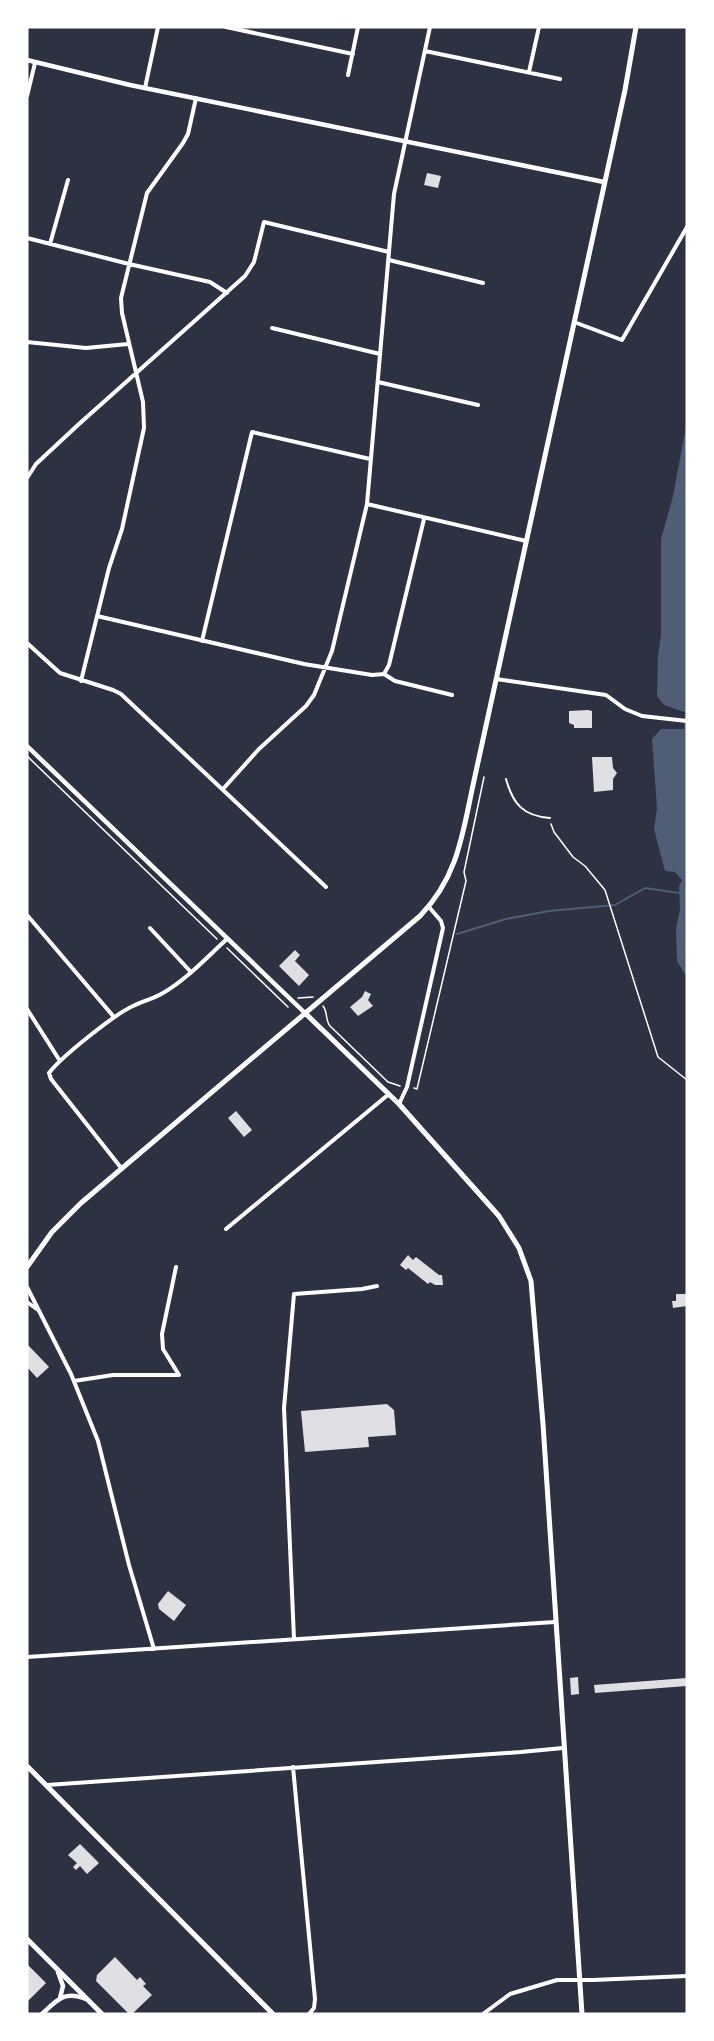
<svg xmlns="http://www.w3.org/2000/svg" width="714" height="2041" viewBox="0 0 714 2041" font-family="Ubuntu,sans-serif">
<rect width="100%" height="100%" fill="#2d3142"/>
<path fill="#4f5d75" d="M687,421V713L664,705L657,696L658,655L661,635V539L673,496Z
M661,729H687V978L677,961L676,929L680,909L679,886L682,880L675,872L665,871L654,829L657,808L652,739Z"/>
<g fill="none" stroke-linecap="round" stroke-linejoin="round">
<path stroke="#4f5d75" stroke-width="2" d="M685,729L686,710
M457,934L506,919L549,911L615,905L645,888L679,893"/>
</g>
<path fill="#e0e0e3" d="M427,173L441,176L438,188L424,185Z
M588,710L592,711V728H574V725L569,723V711Z
M592,757H612L613,768L617,773L613,779V790L594,792Z
M295,950L300,955L295,961L309,975L299,986L279,966Z
M365,991L371,994L368,1000L373,1006L358,1016L350,1007L362,997Z
M236,1111L252,1130L244,1137L228,1118Z
M408,1255L413,1260L416,1257L439,1275H442L443,1285H435L430,1282L428,1284L408,1268L406,1270L400,1265Z
M676,1294H687V1306L673,1308L672,1301H676Z
M27,1344L49,1367L37,1378L27,1367Z
M387,1404L394,1410L396,1435L368,1437L369,1447L305,1452L301,1411Z
M168,1591L186,1605L174,1621L159,1609L158,1604Z
M578,1677L579,1694L571,1695L570,1678Z
M687,1678V1686L595,1693L594,1685Z
M80,1844L99,1863L87,1874L80,1866L76,1870L73,1867L77,1863L68,1855Z
M115,1957L137,1980L140,1977L146,1984L143,1986L152,1995L132,2014H129L96,1981L97,1975Z
M27,1964L46,1983L27,2002Z"/>
<g fill="none" stroke-linecap="round" stroke-linejoin="round">
<path stroke="#fff" stroke-width="1.5" d="M27,756L217,939
M551,824L554,832L573,857L585,866L605,890L658,1057L687,1080
M227,948L288,1007
M298,998L313,997
M323,1006C328,1012 325,1020 330,1026L388,1082L400,1086
M414,1088L417,1089L466,881L464,872L484,777"/>
<path stroke="#fff" stroke-width="2" d="M506,779C513,804 523,816 550,818"/>
<path stroke="#fff" stroke-width="4" d="M226,27L353,54
M430,27L394,194L367,504L526,541
M425,51L560,79
M529,72L539,27
M348,75L358,27
M145,88L158,27
M27,96L35,63
M27,238L129,264L210,282L227,293
M50,244L68,180
M389,260L483,283
M574,322L622,340L687,227
M272,328L380,354
M27,342L86,348L128,344
M378,382L478,405
M27,478L36,464L79,424L245,276L254,262L264,222L389,252
M97,616L304,664L372,675L384,674L395,681L452,695
M202,641L252,432L370,459
M27,643L60,673L113,690L121,694L326,887
M384,674L389,665L424,519
M496,679L606,695L625,709L642,716L687,721
M81,681L109,568L122,529L144,428L143,402L122,313L121,298L147,193L183,143L188,134L196,98
M223,789L259,749L306,706L314,695L332,651L367,504
M27,915L114,1017
M150,928L190,971
M27,1009L60,1061
M399,1104L407,1087L443,928L441,921L429,907
M122,1169L51,1079L49,1073C61,1057 115,1014 133,1006C143,1001 153,999 163,993C186,980 207,957 227,939
M226,1229L389,1094
M27,1287L71,1374L98,1441L129,1565L154,1649
M27,1302L38,1310
M74,1381L113,1375H179L163,1349L162,1334L176,1267
M294,1639L284,1408L294,1294L362,1289L377,1286
M27,1657L555,1622
M293,1767L315,1999L314,2008L309,2014
M47,1785L521,1752L563,1748
M483,2014L510,1994L557,1980H593L687,1976"/>
<path stroke="#fff" stroke-width="4.5" d="M27,60L130,85L604,182
M27,746L306,1014
M58,1972L63,1986L60,1998
M42,2014C57,2000 65,1990 86,1999"/>
<path stroke="#fff" stroke-width="5" d="M306,1014L399,1104L499,1216L519,1248L531,1281L543,1424L582,2014
M27,1267L52,1232L81,1203L420,916C460,875 463,829 475,776L625,90L636,27
M27,1766L273,2014
M27,1939L102,2014"/>
</g>
<rect width="714" height="2041" fill="none" stroke="#ffffff" stroke-width="57"/>
</svg>
